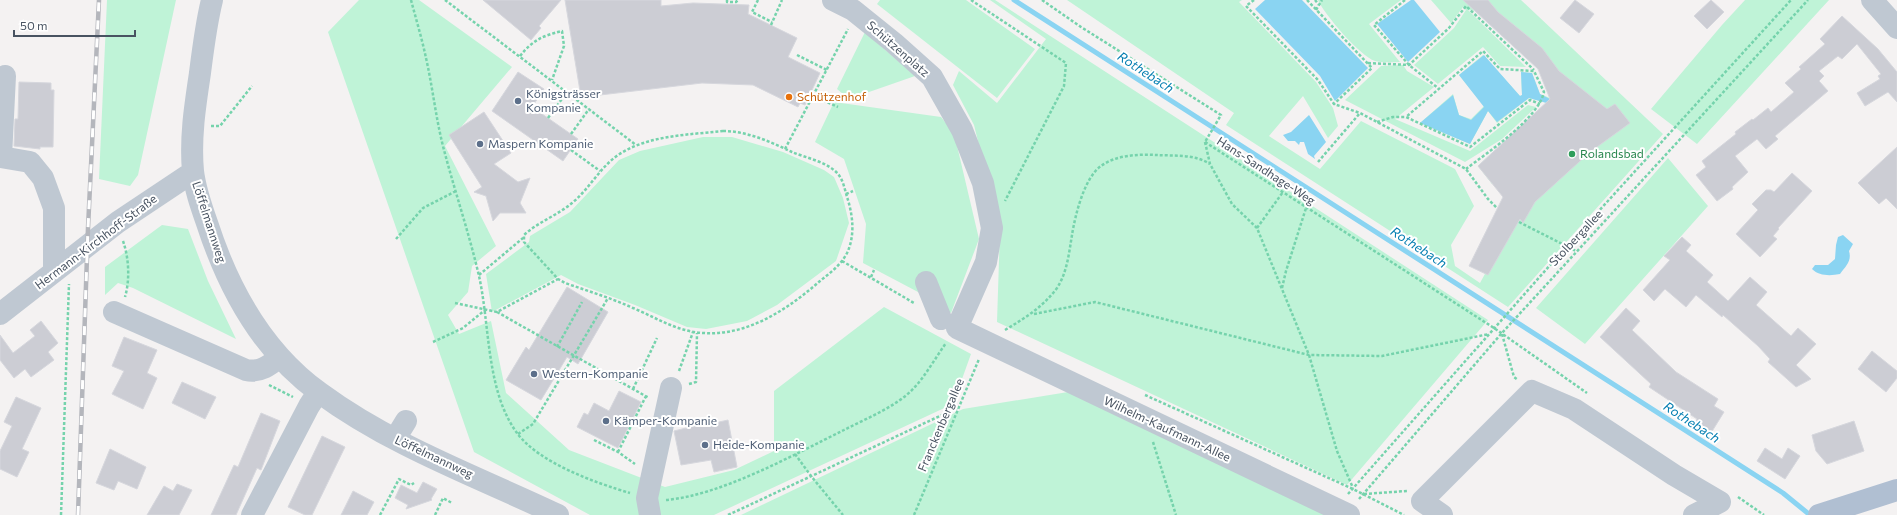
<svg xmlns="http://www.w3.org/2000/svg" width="1897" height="515" viewBox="0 0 1897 515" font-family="Commissioner,sans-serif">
<rect width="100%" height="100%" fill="#f4f2f2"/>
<path fill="#bff3d7" d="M107,0H176L138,175L130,186L99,179Z
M359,0H419L512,67L445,146L496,246L472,266L468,292L448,315L459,334L491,321L506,393L569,450L665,487L734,470L774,451V391L884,307L971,354L953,404L714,515H590L474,452L328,32Z
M880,0H966L1035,49L997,98L877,4Z
M990,0H995L1488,320L1347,485L997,322L1000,230L974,125L953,85L959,71L997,103L1046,39Z
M1067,0H1242L1239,2L1316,82L1333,108L1338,126L1328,138L1303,96L1269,136L1320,169L1361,121L1455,169L1474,206L1451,245L1455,266L1480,283L1486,272L1503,197L1495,180L1492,184L1478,166L1493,152L1497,156L1551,104L1529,98L1497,123L1488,111L1470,144L1420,123L1453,94L1459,115L1471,119L1484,106L1459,75L1483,55L1520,96L1522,95L1521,72L1532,73L1540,94L1555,100L1566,89L1482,12L1468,10L1526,67L1500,66L1483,47L1395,119L1470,151L1528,105L1536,107L1502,139L1465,162L1345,100L1381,66L1403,65L1407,71L1434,87L1438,84L1414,65L1454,28L1466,10L1463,7L1451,23L1431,0H1521L1663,134L1508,307L1226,125L1234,113Z
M1318,0H1401L1369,24L1400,62C1392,62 1382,63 1375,61C1360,56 1324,14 1318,0Z
M1745,0H1829L1697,144L1651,109L1722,25Z
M865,32L915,76L849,99L837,89Z
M834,102L941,117L954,133L979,239L951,313L918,292L863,263L866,224L844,159L815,142Z
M703,137H732L783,152L824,170L834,177L843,198L849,223L836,261L777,305L747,321L706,329L687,327L635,305L578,284L561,275L492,312L486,274L529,242L530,236L570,212L619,160L640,151Z
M1668,158L1708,206L1585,344L1536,308Z
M162,225L188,229L208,281L236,339L133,288L118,283L105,295V267Z
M1068,392L1328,515H741L963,409Z"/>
<path fill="#8ad4f2" d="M1265,0H1302L1368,68L1335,101L1320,76L1255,9Z
M1411,0H1414L1440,32L1408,62L1377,24Z
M1484,55L1520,96L1522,95L1521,72L1532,73L1540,94L1550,99L1557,106L1529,98L1497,122L1488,111L1470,144L1420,123L1453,95L1459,115L1471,120L1484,107L1459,75Z
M1309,115L1326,142L1314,156L1315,159L1308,154L1304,142H1300L1299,145L1295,141H1288L1283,135L1291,132Z
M1843,235L1853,244L1849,251C1852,261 1846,266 1840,274C1830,276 1819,276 1812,269L1815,265H1828L1835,259L1836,245L1838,237Z"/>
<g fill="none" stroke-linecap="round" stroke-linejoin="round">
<path stroke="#8ad4f2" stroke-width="5" d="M1014,0L1783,493L1810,515"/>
</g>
<path fill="#cccdd4" stroke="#d6d7dd" d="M483,0H561L539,26L541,28L531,40Z
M565,0H661V6L693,3L749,5L748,14L797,38L788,57L820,73L805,105L800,103L798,107L753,85L702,83L600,95L599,91H580Z
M1463,0H1488L1498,12L1542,48L1559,71L1607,109L1615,104L1630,123L1590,152L1535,202L1523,223L1520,219L1488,275L1469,266L1503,197L1478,166L1550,99L1538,69Z
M1575,0L1594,14L1579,33L1560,18Z
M1711,0L1724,12L1707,29L1694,16Z
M1842,16L1878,49L1897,72V102L1888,92L1865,106L1857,93L1880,79L1878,76L1881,74L1857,44L1842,59L1838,56L1819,71L1824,76L1819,81L1828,91L1775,136L1778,139L1766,149L1757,139L1735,156L1748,172L1732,187L1733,189L1717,201L1696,175L1706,167L1702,161L1736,134L1735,132L1752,119L1753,120L1768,108L1771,112L1794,92L1785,83L1801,69L1799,67L1825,44L1820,39Z
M518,72L544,89L532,107L578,139L563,161L492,111Z
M19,82L51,83V90H54L53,147H40V149L14,146L15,119H18Z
M484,112L511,153L494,164L518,182L530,178L520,203L526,213H500L493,221L486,196L474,192L482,187L449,135Z
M1897,147V209L1886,198L1879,204L1858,183Z
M1792,173L1812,191L1778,228L1779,229L1773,236L1777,239L1760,257L1736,234L1758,210L1752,204L1766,190H1771L1774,192Z
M1682,237L1691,245L1686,251L1713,275L1707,282L1728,301L1750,277L1767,292L1756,305L1791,336L1798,328L1816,344L1796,365L1811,379L1796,387L1768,362L1770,359L1758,346L1723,315L1722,317L1696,295L1686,307L1665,289L1654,301L1643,290L1670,260L1664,256Z
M567,287L608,312L578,364L567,357L541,400L506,380L526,347L529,350Z
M1626,308L1640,321L1632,330L1676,372L1718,399L1714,406L1724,412L1711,433L1695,423L1697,419L1649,387L1651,384L1600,337Z
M41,321L58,343L48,352L54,360L31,377L25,369L14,378L0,360V335L13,353L35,336L30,330Z
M124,337L157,350L147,373L157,378L143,409L112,394L124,371L112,366Z
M1872,351L1897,371V378L1886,392L1858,369Z
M182,382L216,397L205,419L172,403Z
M619,391L641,402L618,448L577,427L584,413L588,415L594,403L609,411Z
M16,397L41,408L22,449L29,452L17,477L0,469V451L12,426L4,422Z
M261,413L280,421L261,470L257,468L236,515H211L234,465L238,467Z
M728,420L737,467L714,472L711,460L681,465L674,431L710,422V424Z
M1854,421L1864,451L1827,464L1816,451L1812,435Z
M322,436L345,447L312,515H305L288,507Z
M1765,448L1782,459L1788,448L1800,456L1785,479L1757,461Z
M110,449L146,467L137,489L118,481L114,490L96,483Z
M423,482L437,489L431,499L432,500L406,509L408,505L395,498L401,485L417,493Z
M177,484L192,490L179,515H147L164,486L173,491Z
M353,491L374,502L367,515H341Z"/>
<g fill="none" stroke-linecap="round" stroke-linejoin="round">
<path stroke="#75d3ac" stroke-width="2.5" stroke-dasharray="3 2" stroke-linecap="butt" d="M411,0C416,19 422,39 426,58C433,89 436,120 444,150C455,192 469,233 479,276C490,325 486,391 517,433C539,463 596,483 630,493
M445,0L636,145
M727,0V2H736L738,0
M758,0L752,12L772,22
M971,0L1066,63L1064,86L1005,201
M1042,0L1081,27L1221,115L1205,142
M1254,0L1246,6L1318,80L1334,104L1360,113
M1307,0L1372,68L1334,104
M1315,0L1319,5
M1405,0L1374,25L1409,65L1438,88
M1316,10L1322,0
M771,25L782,0
M797,55L827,70
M520,56C533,40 542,36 562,31L564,46L552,80
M1368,63L1409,65L1449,28L1466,6L1534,70
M814,96L838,107
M548,118L567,92
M1377,122L1393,117H1406
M211,126H220L252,86
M723,131C747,131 771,142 792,152C806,158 828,162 838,174C844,181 845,192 848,200C853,217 855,236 847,253C841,265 830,273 820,281C788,309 748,336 704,333C678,332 657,318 633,308C611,298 588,291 565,283L558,279L524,242V235C538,222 558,215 572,203C588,190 598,171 614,158C644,135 687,135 723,131Z
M571,134L589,109
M1205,142L1494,328L1587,393
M1205,142L1210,164L1232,204L1257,228L1309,355L1337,451L1353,488
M785,149L848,29
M571,150L600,171
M1318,162L1360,113L1466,169L1488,199L1497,208
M1466,169C1488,152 1538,119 1544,92L1534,71L1500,69L1483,51L1406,117L1470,147L1530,100L1540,104
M846,194L853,191
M1519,222L1576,251
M1257,228L1283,192
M396,239L423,208L456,191
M123,241C129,258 130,280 125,297
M842,261L914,303
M479,275L523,238
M871,277L874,270
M1282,288L1286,271L1306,208
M455,303L497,312L558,279
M497,312L649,398
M1034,314L1095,302L1309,355L1382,356L1489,334
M1005,330C1025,318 1043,307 1057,288C1067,273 1069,253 1072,235C1075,216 1084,178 1101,166C1116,155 1138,154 1157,155C1174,156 1195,154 1210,164
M1502,334L1514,377L1518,380
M433,342L463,328L485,310
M557,347L582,302
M679,371L693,332
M689,384L696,382L697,333
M269,385L293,397
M633,389L657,338
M1145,395L1353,489L1404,515
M518,434L533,424L608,298
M594,440L618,452L635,464
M1153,442L1176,515
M618,452L646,396
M795,454L811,476L843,515
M1348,494L1566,247L1791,0
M1364,494L1407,491
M1738,497L1764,515
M1359,499L1501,334L1808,0
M666,500C722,495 793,455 844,430C867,418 896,407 914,388C926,375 936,357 946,343
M61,515L69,284
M380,515L399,479L411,485L414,483
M435,515L443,498L452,503
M728,515L957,408
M914,515L979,359"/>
<path stroke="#bfc8d2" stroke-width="22" d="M212,0C206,24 203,49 200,73C195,106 190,138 193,171C195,189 201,206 207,223C228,288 263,352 320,393C392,446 478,477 558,515
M833,0L853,10L894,43L932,77L962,130L983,183L992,228L986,262L957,328L1349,515
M1872,0L1897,28
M5,76L1,157L30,162L43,178L54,208V272
M926,282L941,319
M114,312L246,370C260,373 270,365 280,357
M0,314L118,222L193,172
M395,439L406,421
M252,515L309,406L318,392
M650,515L647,498L671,388
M1442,515L1422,501L1532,391L1574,409L1674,475L1720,502L1694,515"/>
<path stroke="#b0bfd2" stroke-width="22" d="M1819,515L1897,490"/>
<defs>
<path id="rail" d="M78,515L88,228L99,0"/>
</defs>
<use href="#rail" stroke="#b4b6bc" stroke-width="4.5"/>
<use href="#rail" stroke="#fff" stroke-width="3" stroke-dasharray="9" stroke-linecap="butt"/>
</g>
<circle fill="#e8710a" stroke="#fff" stroke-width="1.5" cx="789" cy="97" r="4"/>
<g fill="#5c6f8a" stroke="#fff" stroke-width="1.5">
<circle cx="518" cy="101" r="4"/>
<circle cx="480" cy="144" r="4"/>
<circle cx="534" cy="374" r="4"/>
<circle cx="606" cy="421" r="4"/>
<circle cx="705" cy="445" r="4"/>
</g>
<circle fill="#2e9e5b" stroke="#fff" stroke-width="1.5" cx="1572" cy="154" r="4"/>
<g text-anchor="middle" stroke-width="4" stroke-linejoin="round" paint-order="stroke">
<g font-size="12" fill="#485361" stroke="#fff">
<text transform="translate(898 49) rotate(41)" y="4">Schützenplatz</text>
<text transform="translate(1266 171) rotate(33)" y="4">Hans-Sandhage-Weg</text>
<text transform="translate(209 222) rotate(72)" y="4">Löffelmannweg</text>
<text transform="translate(1576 238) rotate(-47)" y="4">Stolbergallee</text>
<text transform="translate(96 242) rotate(-37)" y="4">Hermann-Kirchhoff-Straße</text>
<text transform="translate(941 425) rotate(-67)" y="4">Franckenbergallee</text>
<text transform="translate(1167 429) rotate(25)" y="4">Wilhelm-Kaufmann-Allee</text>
<text transform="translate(434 457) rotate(25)" y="4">Löffelmannweg</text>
</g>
<g font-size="12" fill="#4e5e75" stroke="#fff" text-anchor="start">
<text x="526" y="98">Königsträsser<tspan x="526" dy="14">Kompanie</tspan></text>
<text x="488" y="148">Maspern Kompanie</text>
<text x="542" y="378">Western-Kompanie</text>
<text x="614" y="425">Kämper-Kompanie</text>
<text x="713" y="449">Heide-Kompanie</text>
</g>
<g font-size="12" fill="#c56008" stroke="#fff" text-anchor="start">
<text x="797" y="101">Schützenhof</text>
</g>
<g font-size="12" fill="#27864d" stroke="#fff" text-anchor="start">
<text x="1580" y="158">Rolandsbad</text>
</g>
<g font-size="13" font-style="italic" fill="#047eb1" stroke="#fff">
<text transform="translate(1146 72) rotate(33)" y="5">Rothebach</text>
<text transform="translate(1419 247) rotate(33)" y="5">Rothebach</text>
<text transform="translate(1692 422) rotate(33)" y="5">Rothebach</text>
</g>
</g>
<path d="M14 30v6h121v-6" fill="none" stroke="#485361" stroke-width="2"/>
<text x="20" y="30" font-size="12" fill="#485361" stroke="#ffffff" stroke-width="3" paint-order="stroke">50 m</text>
</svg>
